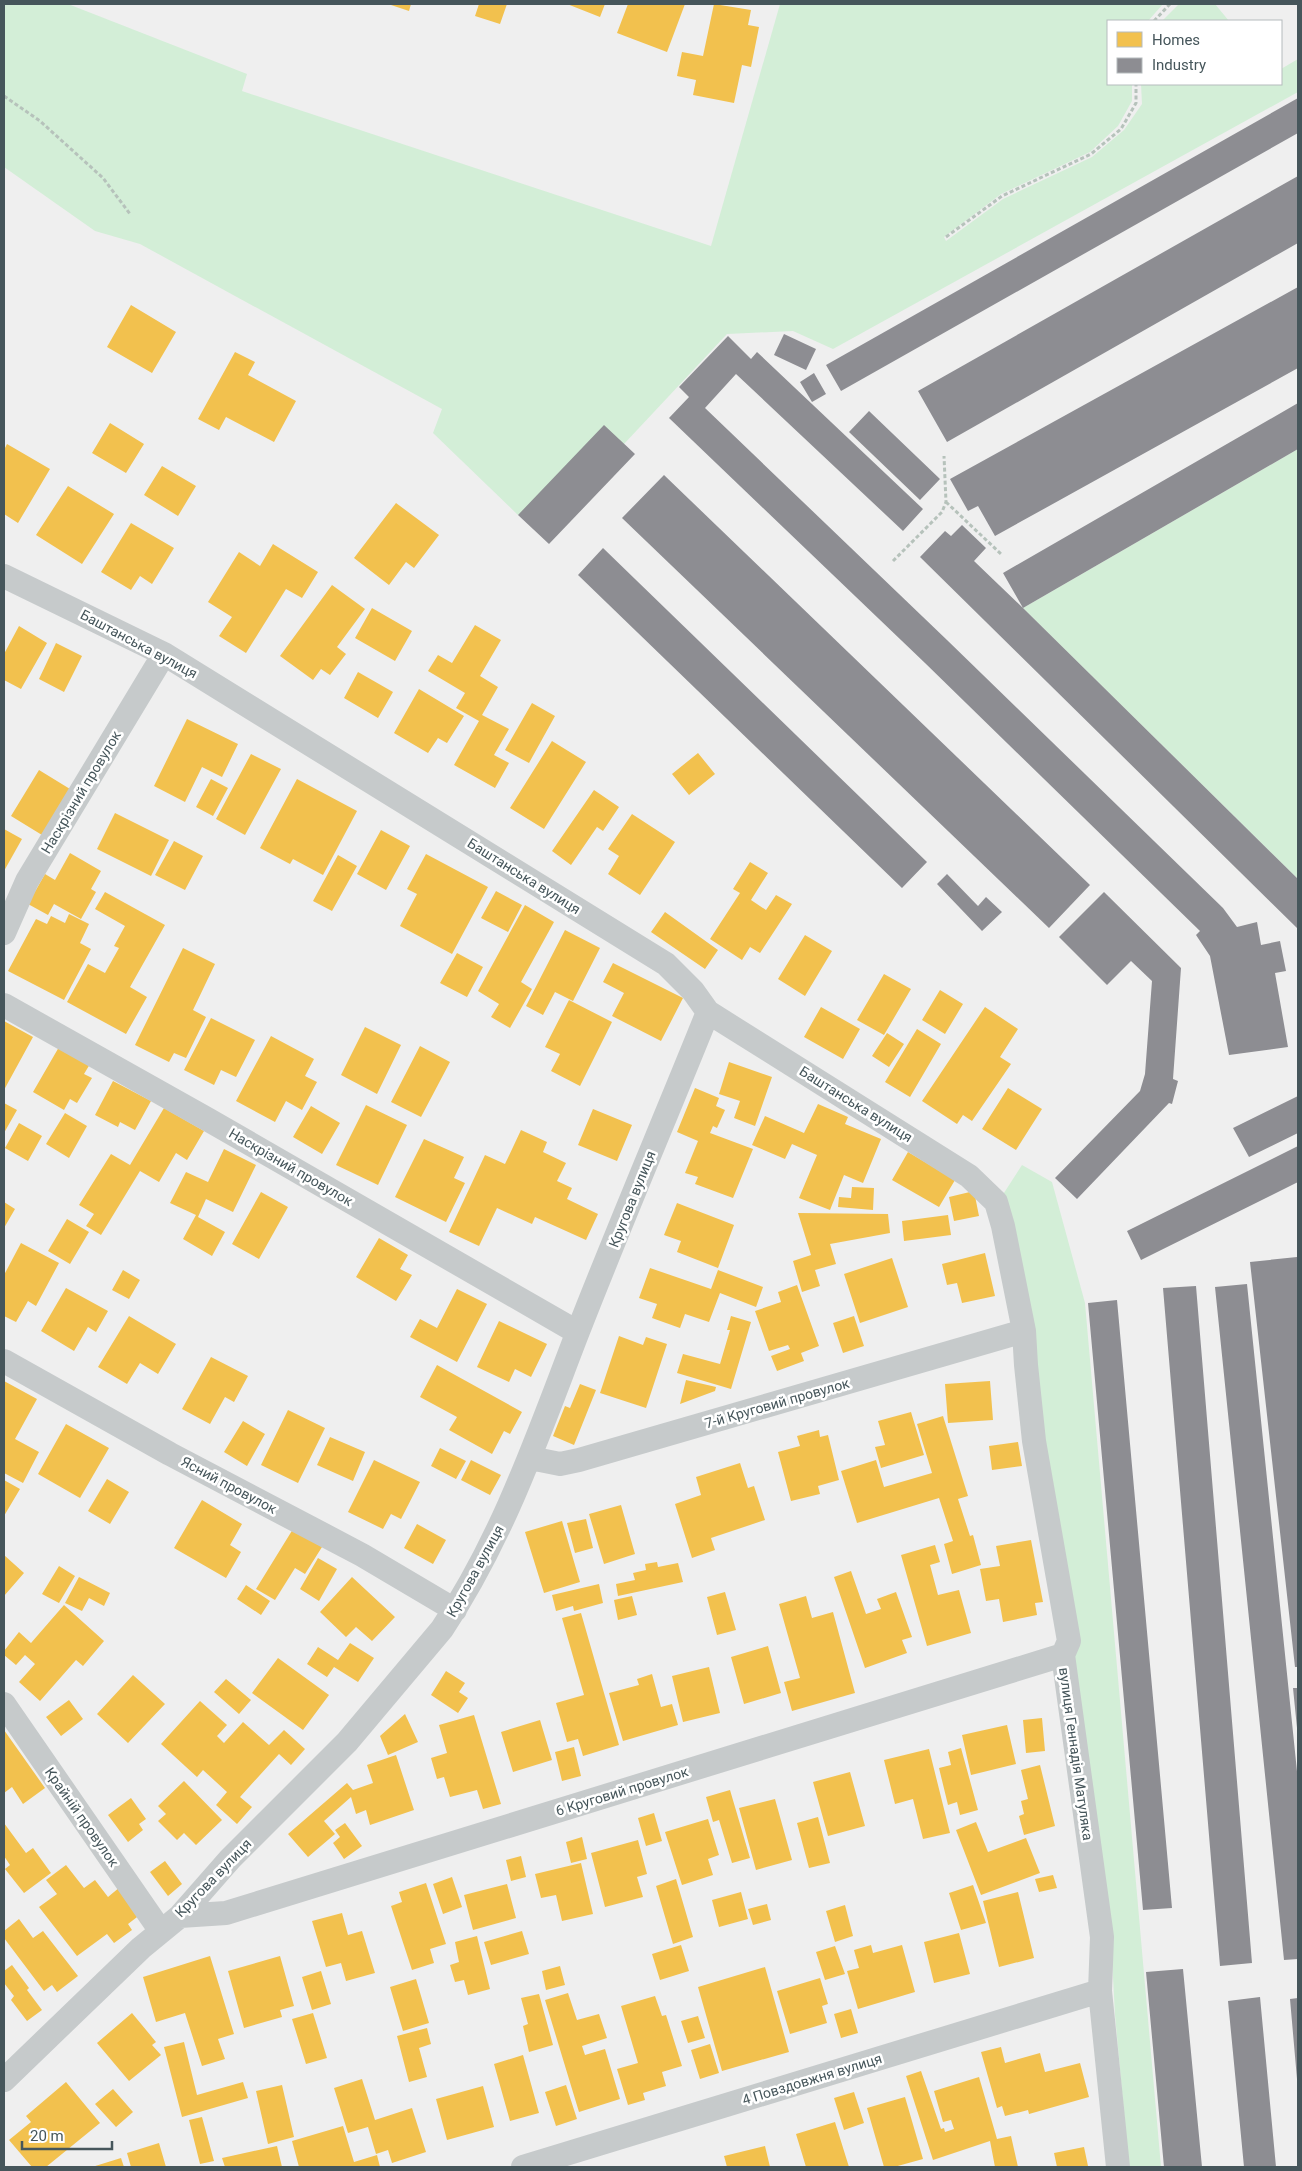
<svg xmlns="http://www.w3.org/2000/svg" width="1302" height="2171" viewBox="0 0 1302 2171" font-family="Roboto,sans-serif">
<rect width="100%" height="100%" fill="#efefef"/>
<path fill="#d3eed7" d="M4,4H68L247,74L242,91L711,246L780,4H1163L1148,21H1108V84H1132V101L1118,126L1090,152L1001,194L944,237L946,241L1003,199L1092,157L1124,130L1142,104L1141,84H1281V69L1298,59V92L833,349L793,331L727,334L624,444L518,515L433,433L442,409L140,244L95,231L4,167Z
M1179,4H1215L1229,21H1162Z
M1298,449V879L1023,608Z
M1022,1165L1052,1182L1085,1303L1161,2167H1129L1115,2015L1111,1939L1000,1199Z"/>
<path fill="#f2c14e" d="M388,4H411L409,11Z
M479,4H507L500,24L475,16Z
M567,4H605L600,17Z
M628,4H685L667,52L617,33Z
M714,4L751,10L748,25L759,27L751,67L742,65L734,103L693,95L696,80L677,76L682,52L703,56Z
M131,305L176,332L152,373L107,347Z
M235,352L255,362L248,375L296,401L274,442L226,417L219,430L198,419Z
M110,423L144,444L126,473L92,453Z
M7,444L50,469L18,523L4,514V450Z
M162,466L196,486L178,516L144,495Z
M68,486L114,514L82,564L36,535Z
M396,503L439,535L414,568L406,562L389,585L354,558Z
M131,523L174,548L152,584L140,576L131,590L101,572Z
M273,544L318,572L302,598L286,589L246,653L219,636L232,617L208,602L239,552L260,566Z
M332,585L365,609L337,647L346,654L330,675L321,669L313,680L280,656Z
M372,608L412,631L395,661L355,638Z
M475,625L501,640L480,676L498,687L482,715L509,729L494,755L509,763L495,788L454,765L479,721L456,708L465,693L428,671L438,655L452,663Z
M19,626L47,643L21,689L4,680V654Z
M56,643L82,656L64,692L39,679Z
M358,672L393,692L378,718L344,698Z
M419,689L464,716L447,743L438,738L428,753L394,733Z
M532,703L555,716L529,763L505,750Z
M187,719L238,744L222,777L202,767L185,802L154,786Z
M552,741L586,762L544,829L510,808Z
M698,753L715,774L689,795L672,774Z
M251,754L281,769L245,835L216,819Z
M39,770L70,789L42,835L11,816Z
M211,779L228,788L213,816L196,807Z
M297,779L357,811L323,875L293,859L290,864L260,848Z
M594,790L619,807L603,831L597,827L571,865L552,851Z
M115,813L169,840L151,876L97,849Z
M632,814L675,842L640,895L608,874L619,856L608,849Z
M4,829L22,839L4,871Z
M381,830L410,846L386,890L357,874Z
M174,841L203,856L185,890L155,875Z
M70,853L101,871L91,889L96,892L81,919L54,904L48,915L28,904L45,874L55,880Z
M426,854L488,887L452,954L400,926L417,894L407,889Z
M338,855L357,866L332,911L313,901Z
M750,862L768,873L751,900L766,910L776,895L792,904L760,953L750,947L742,960L710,939L740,893L733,889Z
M496,891L522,905L508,932L481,918Z
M105,892L165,925L130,987L147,997L126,1034L67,1002L88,964L105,973L119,948L114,946L125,926L95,909Z
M525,905L554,922L521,982L532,989L510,1028L491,1017L499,1004L478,991Z
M665,912L718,950L705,969L651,932Z
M69,914L89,924L80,943L91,949L64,1000L8,971L36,919L47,924L51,916L65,923Z
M565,930L600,948L573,1001L555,992L543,1015L526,1006Z
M805,935L832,951L805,996L778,979Z
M183,948L215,964L193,1010L206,1017L186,1058L174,1053L169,1062L135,1045Z
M457,953L483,967L467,997L440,983Z
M613,963L683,998L661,1041L612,1016L624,993L603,982Z
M884,974L911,989L884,1035L857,1020Z
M940,990L963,1004L945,1034L922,1020Z
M569,1000L612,1022L580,1086L551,1071L560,1054L545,1047Z
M821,1007L860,1029L843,1059L804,1037Z
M985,1007L1018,1029L1000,1057L1011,1064L972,1121L963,1115L957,1124L922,1101Z
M211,1018L255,1040L236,1077L221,1070L214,1085L184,1070Z
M4,1021L33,1037L4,1090Z
M365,1027L401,1045L377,1094L341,1075Z
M917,1029L941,1044L910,1097L885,1082Z
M887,1033L904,1044L889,1067L872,1056Z
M271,1036L314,1059L305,1076L317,1082L302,1110L286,1101L275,1122L236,1101Z
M420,1046L450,1062L421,1117L391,1102Z
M59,1047L90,1064L84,1074L92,1078L77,1103L70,1099L64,1110L33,1092Z
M729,1062L772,1077L755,1126L734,1118L740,1101L719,1094Z
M113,1081L151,1101L135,1130L120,1122L118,1127L95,1115Z
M695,1088L719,1098L716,1106L725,1110L717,1128L713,1126L710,1133L753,1149L733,1198L695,1184L698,1177L685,1173L698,1141L677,1132Z
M1008,1088L1042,1109L1016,1150L982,1129Z
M4,1103L17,1110L4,1133Z
M818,1104L848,1117L845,1124L881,1139L863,1183L844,1175L830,1210L799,1198L817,1155L792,1144L785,1159L752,1145L765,1116L804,1133Z
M366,1105L407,1125L378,1185L336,1165Z
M311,1106L340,1123L322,1154L293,1137Z
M164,1108L204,1131L187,1160L176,1153L159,1182L140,1171L101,1235L86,1226L94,1214L79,1205L111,1154L130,1165Z
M593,1109L632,1125L617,1161L578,1145Z
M65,1113L87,1126L69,1158L46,1144Z
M19,1123L42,1136L28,1161L5,1148Z
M521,1130L547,1142L543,1152L566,1163L557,1181L572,1188L567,1199L598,1214L586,1240L535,1217L532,1224L497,1208L479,1246L449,1232L485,1155L505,1164Z
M424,1139L464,1157L454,1178L465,1183L446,1222L395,1197Z
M224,1149L256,1165L233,1212L206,1199L198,1217L225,1232L212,1256L183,1239L196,1215L170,1203L186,1172L208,1182Z
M908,1152L955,1180L939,1207L892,1180Z
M852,1187L874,1188L873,1210L838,1207L839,1197L851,1198Z
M974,1191L979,1216L954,1221L949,1197Z
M261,1192L288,1207L259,1259L232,1244Z
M4,1202L15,1209L4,1228Z
M677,1203L734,1225L718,1268L677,1252L681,1241L664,1235Z
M798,1213L888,1214L890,1233L830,1244L836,1264L815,1270L820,1286L802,1292L793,1261L811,1255Z
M948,1215L951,1235L904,1241L902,1221Z
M67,1219L89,1232L70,1264L48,1251Z
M379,1238L408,1255L400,1269L412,1275L396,1301L356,1277Z
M21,1243L59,1263L36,1306L28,1301L16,1322L4,1316V1275Z
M985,1253L995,1296L962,1303L957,1283L947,1285L942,1264Z
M892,1258L908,1307L860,1323L844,1274Z
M650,1268L711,1289L718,1270L763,1287L756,1307L720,1293L709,1322L685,1314L680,1328L652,1318L657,1304L639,1298Z
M123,1270L140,1280L129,1299L112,1290Z
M797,1285L819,1346L801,1353L804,1361L777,1371L771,1356L790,1349L788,1345L769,1351L755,1311L781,1302L778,1292Z
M66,1288L108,1311L96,1332L88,1327L74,1351L41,1331Z
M457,1289L487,1304L457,1362L410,1337L420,1319L437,1328Z
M129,1316L176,1344L158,1374L140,1363L127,1384L98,1367Z
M731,1316L751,1322L731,1389L677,1373L683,1354L720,1364L730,1330H727Z
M854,1316L864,1346L843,1353L833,1323Z
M499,1321L547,1344L531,1377L515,1369L509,1382L477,1367Z
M619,1336L643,1345L646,1337L667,1344L646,1408L600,1393Z
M211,1357L248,1376L234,1402L225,1397L210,1424L182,1409Z
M437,1365L522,1412L510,1434L504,1431L492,1454L449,1430L457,1417L420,1397Z
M686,1380L716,1387L715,1391L680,1404Z
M4,1381L37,1399L15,1439L39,1452L23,1483L4,1473Z
M990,1381L993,1420L948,1423L945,1384Z
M580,1384L596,1390L574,1445L553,1436L565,1406L570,1408Z
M288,1410L325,1428L298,1483L261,1465Z
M911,1412L924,1455L881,1468L875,1447L885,1445L878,1421Z
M943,1416L968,1496L958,1499L970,1536L973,1535L981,1565L952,1574L944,1544L953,1541L939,1498L857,1523L841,1471L876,1460L884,1487L932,1473L917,1424Z
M243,1421L265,1434L247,1466L224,1452Z
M66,1424L109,1448L80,1498L38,1474Z
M819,1430L820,1437L828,1435L839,1480L818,1486L820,1494L791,1501L778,1452L800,1446L797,1436Z
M330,1437L365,1452L353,1481L317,1465Z
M1018,1442L1022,1466L992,1470L989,1446Z
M440,1448L466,1461L456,1479L431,1466Z
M374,1460L420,1482L401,1519L391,1514L383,1529L348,1512Z
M471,1460L501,1475L490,1495L461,1480Z
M740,1463L748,1488L754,1486L765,1520L711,1538L715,1550L692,1558L675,1504L701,1495L696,1477Z
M107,1479L129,1492L110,1524L88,1511Z
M4,1480L20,1489L4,1516Z
M202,1500L242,1524L230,1545L241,1552L226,1578L174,1548Z
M621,1505L635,1554L604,1564L589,1514Z
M586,1519L593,1548L575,1553L567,1523Z
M562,1521L580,1582L544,1593L525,1532Z
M417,1524L446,1540L433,1564L404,1548Z
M293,1529L322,1547L305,1574L295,1568L275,1600L256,1589Z
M1031,1540L1043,1602L1035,1603L1037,1615L1003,1622L999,1599L986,1601L980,1569L1000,1566L996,1546Z
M935,1545L940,1562L930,1565L938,1595L959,1590L971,1633L927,1646L901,1555Z
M4,1555L24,1573L4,1596Z
M318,1558L337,1569L319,1601L300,1589Z
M657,1562L658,1567L678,1563L683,1582L618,1596L616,1584L635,1580L633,1573L646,1570L645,1564Z
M59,1566L75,1576L59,1603L42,1594Z
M851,1571L866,1614L881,1609L877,1599L896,1592L912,1637L902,1640L907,1653L865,1668L834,1577Z
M79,1577L110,1593L104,1606L89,1598L82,1611L65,1603Z
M352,1577L395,1617L372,1641L356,1627L346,1637L320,1612Z
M599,1584L603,1603L574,1611L573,1606L556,1611L552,1595Z
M246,1585L270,1601L261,1615L237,1599Z
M725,1592L736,1630L717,1635L707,1597Z
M632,1596L637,1615L618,1620L614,1600Z
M806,1596L812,1618L833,1612L855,1693L792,1711L784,1682L800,1678L779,1604Z
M64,1605L104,1641L83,1666L76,1660L40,1701L19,1682L35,1664L25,1655L16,1665L4,1655V1651L19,1632L31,1643Z
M581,1613L619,1745L583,1756L578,1739L567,1742L556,1703L584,1695L562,1618Z
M350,1643L374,1658L358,1682L334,1667L327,1677L307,1664L318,1647L338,1660Z
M768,1646L781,1693L744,1704L731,1657Z
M278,1658L329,1695L303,1730L252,1693Z
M709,1667L720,1713L683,1722L672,1676Z
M446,1671L465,1683L459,1692L468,1698L458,1713L431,1695Z
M652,1674L661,1707L672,1704L678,1725L623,1741L609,1693L639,1685L637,1679Z
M133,1675L165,1704L128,1743L97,1714Z
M226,1679L251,1700L239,1714L214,1692Z
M69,1700L83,1719L61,1736L46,1717Z
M200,1701L227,1725L217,1736L224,1743L243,1722L269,1745L284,1730L305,1749L291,1765L279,1754L240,1797L252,1807L237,1824L216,1805L227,1792L203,1770L197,1777L161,1744Z
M405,1714L418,1742L388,1755L380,1736Z
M474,1715L501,1804L483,1809L477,1790L450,1797L444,1777L437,1779L431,1758L447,1753L439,1725Z
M1042,1718L1045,1751L1026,1753L1023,1720Z
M540,1720L552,1760L513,1772L501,1732Z
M1007,1725L1016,1764L971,1775L962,1735Z
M4,1730L45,1788L23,1804L12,1787L4,1793Z
M574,1747L581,1776L562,1781L555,1752Z
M961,1748L978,1810L960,1815L957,1802L948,1805L939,1768L951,1765L948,1752Z
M929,1749L950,1833L923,1839L913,1799L895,1804L884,1760Z
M396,1755L414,1810L370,1825L366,1810L356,1814L351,1797L324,1821L335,1834L308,1857L288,1834L347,1783L353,1790L373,1783L367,1765Z
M1040,1765L1055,1826L1024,1835L1019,1816L1024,1814L1021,1801L1028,1799L1021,1770Z
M850,1772L865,1826L828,1836L813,1782Z
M184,1781L222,1820L196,1845L184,1833L177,1840L158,1821L166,1814L158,1806Z
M730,1790L750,1858L732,1863L719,1820L713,1822L706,1797Z
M131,1798L146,1819L139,1824L143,1830L128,1842L108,1815Z
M775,1799L792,1860L756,1870L739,1808Z
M654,1813L662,1841L646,1846L638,1818Z
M818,1817L830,1863L809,1868L797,1823Z
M708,1819L719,1855L708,1859L713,1875L682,1885L665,1832Z
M976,1822L988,1852L1026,1838L1040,1873L981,1895L956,1830Z
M4,1823L26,1853L33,1848L51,1873L24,1893L5,1869L10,1865L4,1856Z
M345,1823L362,1846L344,1859L333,1843L340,1837L335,1830Z
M582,1837L587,1859L571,1863L566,1842Z
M638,1840L647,1874L637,1877L643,1897L605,1907L591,1853Z
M521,1856L526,1877L511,1881L506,1860Z
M165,1861L182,1884L168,1896L150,1872Z
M581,1863L593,1914L562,1921L556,1895L541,1898L535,1874Z
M66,1865L84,1888L95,1880L108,1897L120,1887L141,1914L128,1924L132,1930L114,1943L107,1934L77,1956L39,1907L57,1894L46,1880Z
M1053,1875L1057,1888L1039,1892L1035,1879Z
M452,1877L462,1907L443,1914L433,1884Z
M676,1879L693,1937L673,1944L656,1886Z
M426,1883L446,1944L430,1949L434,1963L412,1970L391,1906L402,1902L399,1892Z
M507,1884L516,1918L473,1930L464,1895Z
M973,1885L986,1923L961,1930L949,1893Z
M741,1892L748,1919L719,1927L712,1900Z
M1018,1892L1034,1958L999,1967L983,1901Z
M767,1904L771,1920L753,1925L748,1909Z
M845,1905L853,1936L835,1942L826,1911Z
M342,1913L348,1935L362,1931L375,1973L346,1981L341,1963L326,1967L312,1921Z
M19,1919L33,1938L43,1931L78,1976L57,1992L52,1985L44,1991L4,1938V1931Z
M522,1931L529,1954L491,1965L484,1942Z
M959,1933L970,1974L934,1983L924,1942Z
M477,1936L490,1989L468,1995L464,1980L455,1982L450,1965L459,1962L455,1942Z
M681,1945L689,1971L660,1980L652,1954Z
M871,1945L873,1953L902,1945L915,1992L858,2009L847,1971L859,1968L854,1950Z
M835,1946L845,1974L825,1980L816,1952Z
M210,1956L234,2034L218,2039L225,2059L202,2066L185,2013L156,2022L143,1977Z
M280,1956L294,2006L280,2010L282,2017L244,2028L228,1971Z
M12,1965L29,1988L27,1990L42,2010L27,2021L11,2000L14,1996L4,1983V1971Z
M560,1966L565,1985L546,1990L542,1971Z
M765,1967L789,2052L722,2071L698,1987Z
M321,1971L331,2004L312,2010L302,1977Z
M820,1978L828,2004L822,2006L827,2023L790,2034L777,1991Z
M416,1979L429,2023L403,2031L390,1987Z
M568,1993L577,2020L599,2014L607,2038L582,2046L585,2055L605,2049L620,2099L579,2112L545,2000Z
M539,1994L553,2045L529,2052L523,2026L528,2024L521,1998Z
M655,1996L662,2016L666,2015L682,2066L662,2072L666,2086L643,2093L645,2100L628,2105L617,2069L638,2063L621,2006Z
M851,2009L858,2033L841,2038L834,2014Z
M132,2013L156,2042L152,2045L161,2055L129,2081L97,2043Z
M313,2013L327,2058L306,2064L292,2019Z
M698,2016L705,2038L688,2043L681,2021Z
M427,2028L431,2044L419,2048L427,2077L409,2082L397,2036Z
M184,2042L197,2095L243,2082L248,2098L182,2117L164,2047Z
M710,2044L719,2073L700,2079L691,2050Z
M1001,2047L1005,2063L1040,2053L1045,2072L1080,2063L1089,2097L1029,2114L1028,2110L1005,2116L1002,2106L997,2108L981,2052Z
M523,2055L539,2113L510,2121L494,2064Z
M921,2071L941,2129L944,2128L945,2132L954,2129L951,2120L943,2122L934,2091L979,2077L997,2139L1011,2136L1018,2167H995L990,2141L933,2160L906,2076Z
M362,2079L375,2120L412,2108L426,2152L392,2163L388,2150L376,2154L368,2127L348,2133L334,2088Z
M66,2082L100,2123L46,2167H32L9,2140L31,2122L26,2116Z
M282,2085L294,2137L268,2144L256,2091Z
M566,2085L577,2119L556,2126L545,2092Z
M483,2086L494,2127L447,2140L436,2099Z
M113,2089L133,2112L116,2127L95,2104Z
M854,2092L864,2123L844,2130L834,2098Z
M905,2097L923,2159L894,2167H884L867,2108Z
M202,2117L214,2161L200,2164L189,2120Z
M835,2122L849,2167H806L796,2134Z
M343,2126L354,2162L377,2155L380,2167H299L292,2141Z
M159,2143L166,2167H131L127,2153Z
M277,2146L282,2167H225L222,2158Z
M765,2146L770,2167H727L724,2156Z
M1084,2147L1088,2166L1057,2167L1054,2153Z
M121,2158L124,2167H92Z"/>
<path fill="#8d8d92" d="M1298,98V133L841,391L826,365Z
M1298,176V243L947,442L918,391Z
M1298,287V368L995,536L978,506L968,511L950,479Z
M784,334L816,349L806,370L774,355Z
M728,336L751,359L757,352L923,509L903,531L736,374L705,408L947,640L1223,908L1237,927L1257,922L1261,945L1280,941L1286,971L1275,973L1288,1047L1229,1055L1210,956L1196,935L1200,931L925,663L669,418L689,397L679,387Z
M814,373L826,394L812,402L800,382Z
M1298,403V449L1023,608L1298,879V929L920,557L945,531L951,536L962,525L986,548L974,561L1023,608L1003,573Z
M869,411L940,479L920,500L849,432Z
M604,425L635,454L549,544L518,515Z
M664,475L1090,885L1049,928L622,518Z
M603,548L927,862L902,888L578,575Z
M947,874L978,906L986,897L1002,912L982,931L937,884Z
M1104,892L1181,968L1173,1079L1178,1081L1172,1104L1169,1103L1077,1199L1055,1178L1140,1091L1145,1074L1152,981L1131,961L1107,985L1059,937Z
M1298,1096V1133L1249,1157L1233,1128Z
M1298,1146V1182L1141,1260L1127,1231Z
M1297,1257L1298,1272V1667H1295L1250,1262Z
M1247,1284L1298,1781V1959L1284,1960L1215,1287Z
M1196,1286L1252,1963L1220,1966L1163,1288Z
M1117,1300L1172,1908L1143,1910L1088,1303Z
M1293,1688H1298V1728H1297Z
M1183,1969L1202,2167H1164L1146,1972Z
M1260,1997L1276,2167H1244L1228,2001Z
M1298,1998V2079H1297L1290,1999Z"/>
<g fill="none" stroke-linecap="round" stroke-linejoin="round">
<path stroke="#b6c2bb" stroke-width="3" stroke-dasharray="4 2.5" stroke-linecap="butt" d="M1154,21L1170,4
M4,96L40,121L103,178L130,214
M946,237L1002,196L1091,154L1121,129L1136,103V84
M946,502L1001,554
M893,561L942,512L946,502L944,456"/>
<path stroke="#c6cacb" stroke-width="24" d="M4,576L164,654L666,964L693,991L708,1012L969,1176L996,1202L1003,1226L1024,1331L1026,1365L1034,1441L1069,1641L1063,1655L1102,1937L1100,1991L1118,2167
M4,933L27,881L164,654
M4,1005L207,1119L577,1332
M4,1361L170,1454L362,1555L455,1610
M530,1458L560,1464L579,1460L1024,1331
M4,1704L160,1930
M180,1916L226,1913L1063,1655
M4,2080L141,1948L180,1916L230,1859L347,1742L442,1629C503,1538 538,1435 577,1334C619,1226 665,1119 708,1012
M523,2167L1100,1991"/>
</g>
<g text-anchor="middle" stroke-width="5" stroke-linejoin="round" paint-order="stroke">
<g font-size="14" fill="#46565b" stroke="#fff">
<text transform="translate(139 644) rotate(28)" y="5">Баштанська вулиця</text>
<text transform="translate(81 792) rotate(-59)" y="5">Наскрізний провулок</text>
<text transform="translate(524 876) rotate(32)" y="5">Баштанська вулиця</text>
<text transform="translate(856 1104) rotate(32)" y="5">Баштанська вулиця</text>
<text transform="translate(291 1167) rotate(30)" y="5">Наскрізний провулок</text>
<text transform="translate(632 1199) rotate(-68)" y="5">Кругова вулиця</text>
<text transform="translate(777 1403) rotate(-16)" y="5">7-й Круговий провулок</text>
<text transform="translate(229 1485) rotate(28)" y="5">Ясний провулок</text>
<text transform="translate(475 1571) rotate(-61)" y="5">Кругова вулиця</text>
<text transform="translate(1076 1754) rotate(82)" y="5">вулиця Геннадія Матуляка</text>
<text transform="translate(622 1791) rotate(-17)" y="5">6 Круговий провулок</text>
<text transform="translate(82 1817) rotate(55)" y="5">Крайній провулок</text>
<text transform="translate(213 1878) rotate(-46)" y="5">Кругова вулиця</text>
<text transform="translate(812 2079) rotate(-17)" y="5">4 Повздовжня вулиця</text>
</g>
</g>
<rect width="1302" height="2171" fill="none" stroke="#46565b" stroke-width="10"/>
<rect x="1107" y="20" width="175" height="65" fill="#ffffff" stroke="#b5bbbd"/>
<rect x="1117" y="32" width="25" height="15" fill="#f2c14e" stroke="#b5bbbd"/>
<text x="1152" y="45" font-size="15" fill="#46565b">Homes</text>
<rect x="1117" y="58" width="25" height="15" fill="#8d8d92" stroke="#b5bbbd"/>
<text x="1152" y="70" font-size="15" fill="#46565b">Industry</text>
<path d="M22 2141v8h90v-8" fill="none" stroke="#46565b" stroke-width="2.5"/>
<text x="30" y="2141" font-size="15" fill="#46565b" stroke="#ffffff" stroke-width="4" paint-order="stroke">20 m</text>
</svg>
